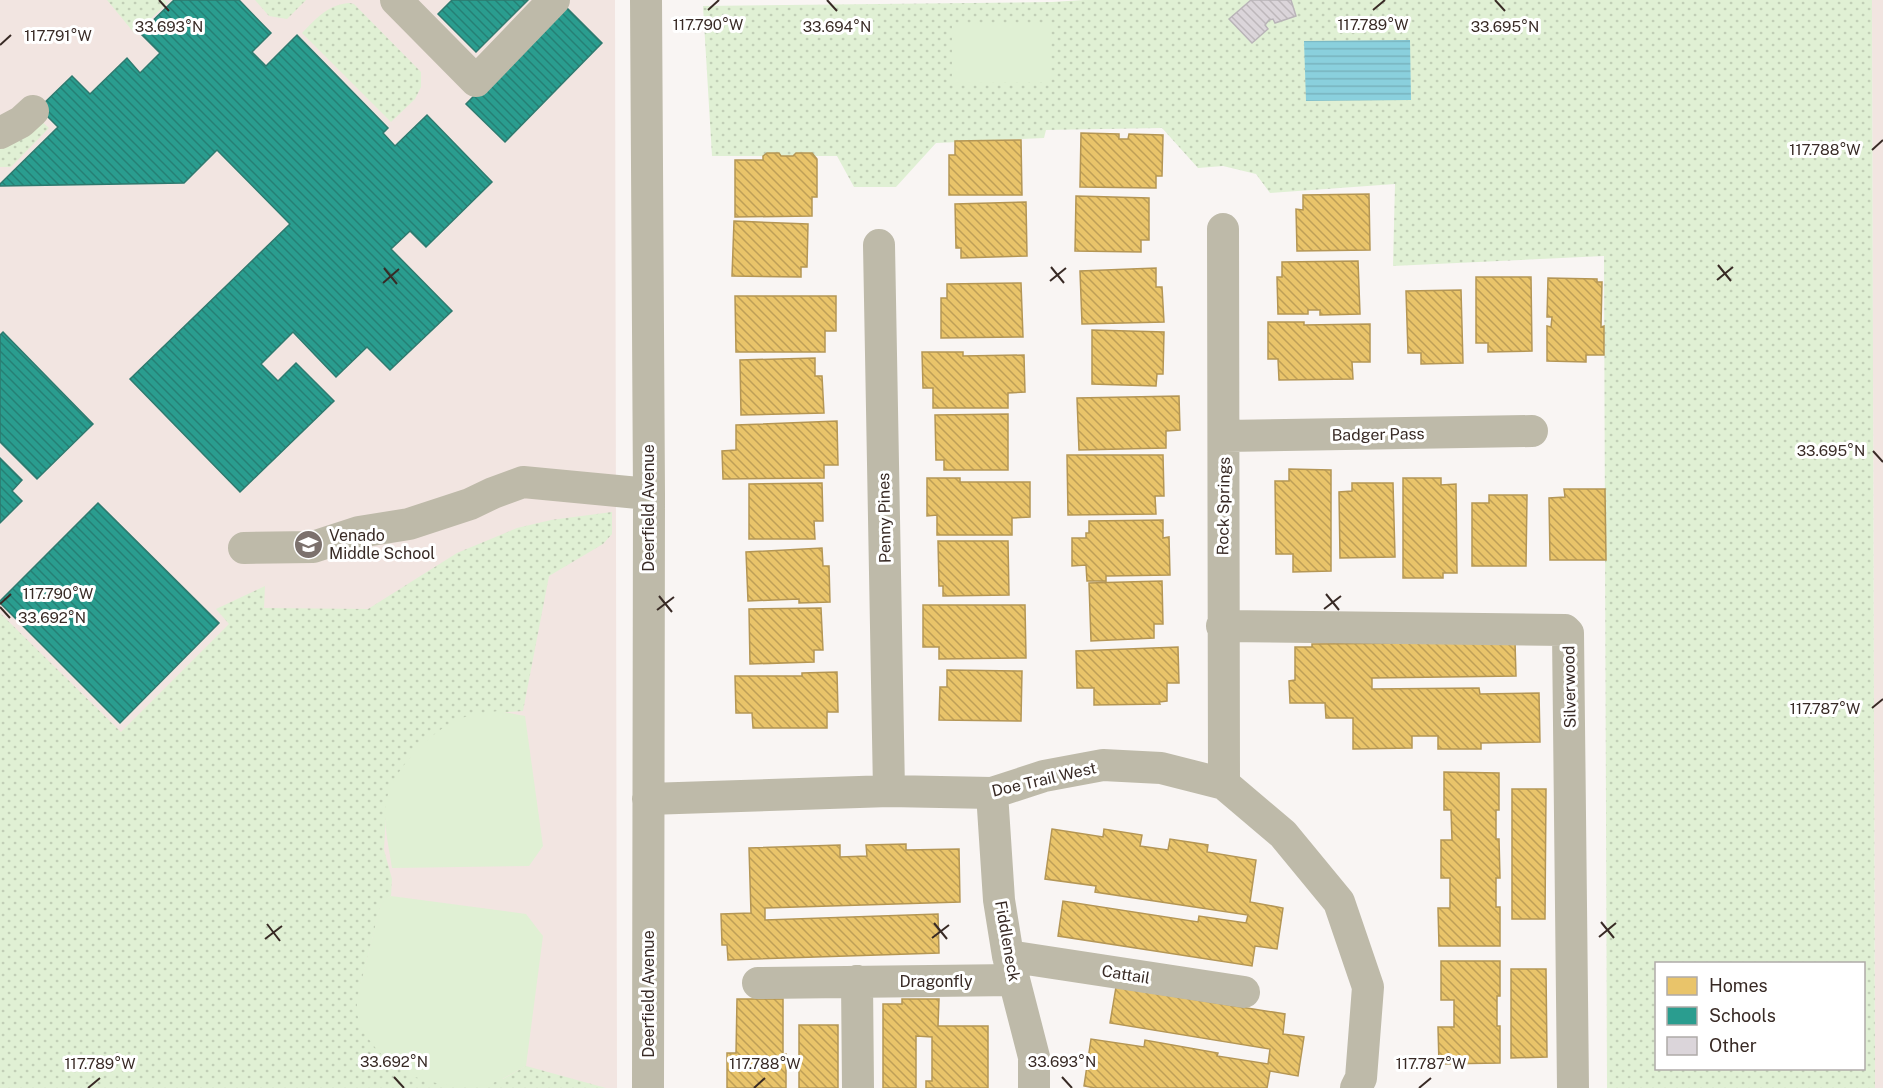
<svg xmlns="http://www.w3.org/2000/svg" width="1883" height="1088" viewBox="0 0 1883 1088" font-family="'Public Sans',sans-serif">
<defs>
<pattern id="green-dots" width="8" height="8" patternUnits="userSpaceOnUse" patternTransform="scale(1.5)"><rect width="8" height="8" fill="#e0f0d4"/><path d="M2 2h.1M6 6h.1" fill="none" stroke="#c1ceb6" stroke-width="1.8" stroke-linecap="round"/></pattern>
<pattern id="water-rules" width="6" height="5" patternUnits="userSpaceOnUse" patternTransform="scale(1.5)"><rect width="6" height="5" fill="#8ad0dd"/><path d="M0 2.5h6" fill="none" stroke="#78b3be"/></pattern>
<pattern id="homes-back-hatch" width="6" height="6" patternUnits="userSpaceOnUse" patternTransform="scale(1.5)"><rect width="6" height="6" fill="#e9c46a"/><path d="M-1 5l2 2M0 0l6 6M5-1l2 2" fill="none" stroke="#be9f57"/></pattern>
<pattern id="schools-back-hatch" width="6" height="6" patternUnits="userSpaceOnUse" patternTransform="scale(1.5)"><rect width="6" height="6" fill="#2a9d8f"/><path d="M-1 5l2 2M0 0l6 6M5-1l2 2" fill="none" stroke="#258075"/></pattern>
<pattern id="building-back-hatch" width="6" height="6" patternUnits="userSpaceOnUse" patternTransform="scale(1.5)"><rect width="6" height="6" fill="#dbd5da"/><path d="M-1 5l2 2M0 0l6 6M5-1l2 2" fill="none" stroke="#bdb7bb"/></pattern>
</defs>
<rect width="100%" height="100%" fill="#f9f5f3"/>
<path fill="#f2e5e1" d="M0,0H615L617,1088H0Z
M1872,0H1883V1088H1875Z"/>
<path fill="url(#green-dots)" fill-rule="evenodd" d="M107,0H164L167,3L135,34Z
M255,0H306L287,19L269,16Z
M1084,0H1872L1875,1088H1607L1604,256L1393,266L1395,184L1270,193L1256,174L1223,166L1198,168L1162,128L1046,130L1044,138L936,143L896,187H854L837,156H712L703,6L1052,2ZM1656,964H1864V1068H1656Z
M349,3L354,4L421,72V87L415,99L391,122L302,33C317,18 327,5 349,3Z
M37,117L49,128L11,167H0V141Z
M612,512V534L603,544L549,576L523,711L482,714L386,813L384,850L392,879L391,896L381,904L360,988L357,1010L503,1079L526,1066L606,1088H0V613L121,732L229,624L216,609L265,586L264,608L368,609L457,553L517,528L551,520Z"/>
<path fill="#e0f0d4" d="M1050,23L1051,82L952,83V24Z
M498,711L525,716L543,846L529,866L392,868C389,847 383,824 386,803C391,771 429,733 457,720C470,714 485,713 498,711Z
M391,896L526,914L543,936L526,1066C511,1074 496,1084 480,1087C457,1088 424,1083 404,1072C385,1062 359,1033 357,1012C356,998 361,983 364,971C370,948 375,926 381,903Z"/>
<path fill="url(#water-rules)" d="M1410,40L1411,100L1306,101L1304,41Z"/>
<path fill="url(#homes-back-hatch)" stroke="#b49655" stroke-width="1.5" d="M1081,133L1119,134V139H1128L1129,134L1163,135L1162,176H1156V188L1080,187Z
M1021,140L1022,195H949V155H955V141Z
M767,153H779L781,156H793L796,153H812L817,159V197H812V216L735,217V160H763V156Z
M1369,194L1370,250L1297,251L1296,209L1303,210V195Z
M1076,196L1149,198V240H1141V252L1075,251Z
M1026,202L1027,256L961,258V248H956L955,204Z
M734,221L808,224L807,267H801V277L732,276Z
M1358,261L1360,314L1320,315V310H1308V314H1278L1277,277H1282V262Z
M1156,268V287H1162L1164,322L1082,324L1080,271Z
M1476,277H1531L1532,351L1488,352V343H1476Z
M1548,278L1597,279V282H1602L1601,327L1604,326V355H1586V362L1547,361V326L1551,327L1552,317H1547Z
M1021,283L1023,337L941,338V298H947V284Z
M1461,290L1463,363L1421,364V353H1408L1406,291Z
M735,296H836V331H825V352H736Z
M1268,322H1304V325L1370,324V362H1352L1353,379L1279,380L1278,359H1268Z
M1092,330L1164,332L1163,374H1157L1156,386L1092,384Z
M922,352H963V356L1024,355L1025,392L1008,393V408H933V388H923Z
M815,358V376H822L824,413L741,415L740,360Z
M1179,396L1180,430L1166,431V448L1079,450L1077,398Z
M1008,414V470H944V460H936L935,415Z
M837,421L838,465H824V478L723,479L722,451L736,450V425Z
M1067,455H1163L1164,496H1155L1156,514L1068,515Z
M1289,469L1331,470V571L1293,572V554H1276L1275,481H1289Z
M927,478H960V482H1030V517L1012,518V535H937V515L927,516Z
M1403,478H1441V485L1456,484L1457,573H1443V578H1403Z
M822,483L823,521H814L815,539H749V484Z
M1352,483H1393L1395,557L1340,558L1339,492L1352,491Z
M1564,489H1605L1606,560H1550L1549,498L1565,497Z
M1489,495H1527L1526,566H1472V503H1489Z
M1163,520V538L1169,537L1170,575L1106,576V581H1087L1086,565L1072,566V538H1086V533H1089V521Z
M938,541H1008L1009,595L943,596V586H939Z
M822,548L823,566H829L830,602L799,603V599L748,601L746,552Z
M1162,581L1163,624H1154V638L1091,641L1089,583Z
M923,605H1025L1026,658L939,659V647H923Z
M821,608L823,650H814V662L750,664L749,609Z
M1515,642L1516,676L1372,678V689L1479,688L1480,694L1539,693L1540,742L1481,743V749H1438V736H1412V748L1353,749V718H1326L1325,703H1290L1289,681L1295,680V647H1312V644Z
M1178,647L1179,683H1167V701L1159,702L1160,704L1094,705V688H1077L1076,651Z
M947,670L1022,671L1021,721L939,720L940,687H947Z
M837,672L838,712H827V728H753L752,713H736L735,676H802V673Z
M1444,772L1499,773V810H1496V839H1499L1500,878H1496V907H1500V946H1439L1438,908H1450V878H1441V840H1452L1451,810H1444Z
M1512,789H1546L1545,919H1512Z
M1052,829L1103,837L1104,829L1142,835L1140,846L1168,850L1170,839L1208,845L1207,852L1256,860L1250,902L1283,908L1277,949L1255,946L1252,966L1058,936L1063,901L1198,922L1199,916L1246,923L1248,915L1095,892L1096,886L1045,879Z
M906,844V850L959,849L960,902L765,908V920L938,914L939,953L728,960L727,945H722L721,914L751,913L749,848L840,845V857L867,856L866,845Z
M1441,961H1500V996H1497V1026H1500V1063L1439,1064L1438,1027H1454V1000H1441Z
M1511,969H1546L1547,1057L1511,1058Z
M1116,987L1285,1014L1283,1034L1304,1037L1298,1076L1270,1071L1267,1088H1095L1084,1086L1091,1039L1144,1047L1145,1040L1218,1053L1217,1056L1268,1064L1270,1049L1110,1023Z
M737,999H783V1054H786V1088H727V1053H736Z
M902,999H939L938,1026H988V1088H926V1081H932V1037L916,1036V1088H883V1004H902Z
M799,1025H838V1088H799Z"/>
<path fill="url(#schools-back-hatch)" stroke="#2e7a6f" stroke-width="1.5" d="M174,0H239L271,33L252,52L266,66L297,35L388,128L383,133L395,146L427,115L492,182L426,247L410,231L391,249L452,311L390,370L367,347L336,377L293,332L261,364L278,381L296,363L334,401L240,492L130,379L290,224L217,150L184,183L0,186V184L58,127L39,108L72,76L90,94L127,58L140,73L160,53L140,33Z
M452,0H528L476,52L438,14Z
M564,5L602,43L505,142L466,104Z
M3,332L93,424L37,479L0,442V335Z
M0,458L22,480L12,491L22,501L0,523Z
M98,503L219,623L120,723L0,603V601Z"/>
<path fill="url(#building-back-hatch)" stroke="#b9b4b8" stroke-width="1.5" d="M1251,0H1291L1296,16L1275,23L1273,19L1269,20L1265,25L1268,29L1252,43L1229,19Z"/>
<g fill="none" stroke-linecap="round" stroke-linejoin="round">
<path stroke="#bebaa9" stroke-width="32" d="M396,0L476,81L554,0
M646,0L649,494L648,1088
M0,133L21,122L33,111
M1223,229L1224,784
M879,245L889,791
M1224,436L1532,431
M244,548L313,547L359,532L409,524L470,504L493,493L523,482L649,494
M1222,626L1565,630L1568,633L1573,1088
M992,793L999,900L1008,956L1034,1057V1088
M648,799L889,791L992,793L1044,776L1103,765L1161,768L1224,784L1283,834L1339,902L1368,987L1361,1078L1356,1088
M1008,956L1244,992
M857,981L858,1088
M758,983L1014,980"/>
</g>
<path fill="none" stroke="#382a25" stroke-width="2" d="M159,0L169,11M827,0L837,11M1495,0L1505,11M708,10L719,0M1373,10L1385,0M0,45L11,35M1872,150L1883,140M1718,265L1731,281M1051,267L1064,283M384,268L397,284M1717,280L1733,267M1050,281L1066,268M383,283L399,269M1873,451L1883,462M1326,594L1339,610M659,596L672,612M0,604L11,594M0,607L10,618M1324,609L1341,596M657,610L674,597M1872,708L1883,699M1601,922L1614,938M934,923L947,939M267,924L280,941M1599,937L1616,923M932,938L949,925M265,939L282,926M394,1077L404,1088M1062,1077L1072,1088M88,1088L100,1078M754,1088L765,1078M1419,1088L1431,1078"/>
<defs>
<symbol id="school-disc" viewBox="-11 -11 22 22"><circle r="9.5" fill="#7c716d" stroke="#fff"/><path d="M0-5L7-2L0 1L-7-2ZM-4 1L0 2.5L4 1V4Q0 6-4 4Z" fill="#fff"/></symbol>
</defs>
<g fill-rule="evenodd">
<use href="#school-disc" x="292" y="528" width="33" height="33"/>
</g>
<g text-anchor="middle" stroke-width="6" stroke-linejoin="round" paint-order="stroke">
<g font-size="16" fill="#382a25" stroke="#fff">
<text transform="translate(1378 434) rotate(-1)" y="6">Badger Pass</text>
<text transform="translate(1223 506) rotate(-89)" y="6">Rock Springs</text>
<text transform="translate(648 508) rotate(-90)" y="6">Deerfield Avenue</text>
<text transform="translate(884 518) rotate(-91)" y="6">Penny Pines</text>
<text transform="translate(1569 687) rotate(-91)" y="6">Silverwood</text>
<text transform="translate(1044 779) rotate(-13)" y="6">Doe Trail West</text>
<text transform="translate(1008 941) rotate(80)" y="6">Fiddleneck</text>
<text transform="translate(1126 974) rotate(9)" y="6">Cattail</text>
<text x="936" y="987">Dragonfly</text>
<text transform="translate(648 994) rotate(-90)" y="6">Deerfield Avenue</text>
</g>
<g font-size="16" fill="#382a25" stroke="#fff" text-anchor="start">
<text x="329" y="541">Venado<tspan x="329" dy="18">Middle School</tspan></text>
</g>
</g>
<g font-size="15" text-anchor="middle" fill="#382a25" stroke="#fff" stroke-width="6" stroke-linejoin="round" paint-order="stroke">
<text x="708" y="30">117.790°W</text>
<text x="1373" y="30">117.789°W</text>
<text x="169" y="32">33.693°N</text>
<text x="837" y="32">33.694°N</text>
<text x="1505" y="32">33.695°N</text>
<text x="58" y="41">117.791°W</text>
<text x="1825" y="155">117.788°W</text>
<text x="1831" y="456">33.695°N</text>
<text x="58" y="599">117.790°W</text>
<text x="52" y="623">33.692°N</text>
<text x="1825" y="714">117.787°W</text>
<text x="394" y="1067">33.692°N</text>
<text x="1062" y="1067">33.693°N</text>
<text x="100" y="1069">117.789°W</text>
<text x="765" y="1069">117.788°W</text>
<text x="1431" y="1069">117.787°W</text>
</g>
<rect x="1655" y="962" width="210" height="108" fill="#ffffff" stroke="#afaaa8" stroke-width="1.5"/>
<rect x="1667" y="977" width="30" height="18" fill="#e9c46a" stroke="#afaaa8" stroke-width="1.5"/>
<text x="1709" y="992" font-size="18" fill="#382a25">Homes</text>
<rect x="1667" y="1007" width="30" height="18" fill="#2a9d8f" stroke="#afaaa8" stroke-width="1.5"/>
<text x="1709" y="1022" font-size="18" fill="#382a25">Schools</text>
<rect x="1667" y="1037" width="30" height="18" fill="#dbd5da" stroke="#afaaa8" stroke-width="1.5"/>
<text x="1709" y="1052" font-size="18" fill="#382a25">Other</text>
</svg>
